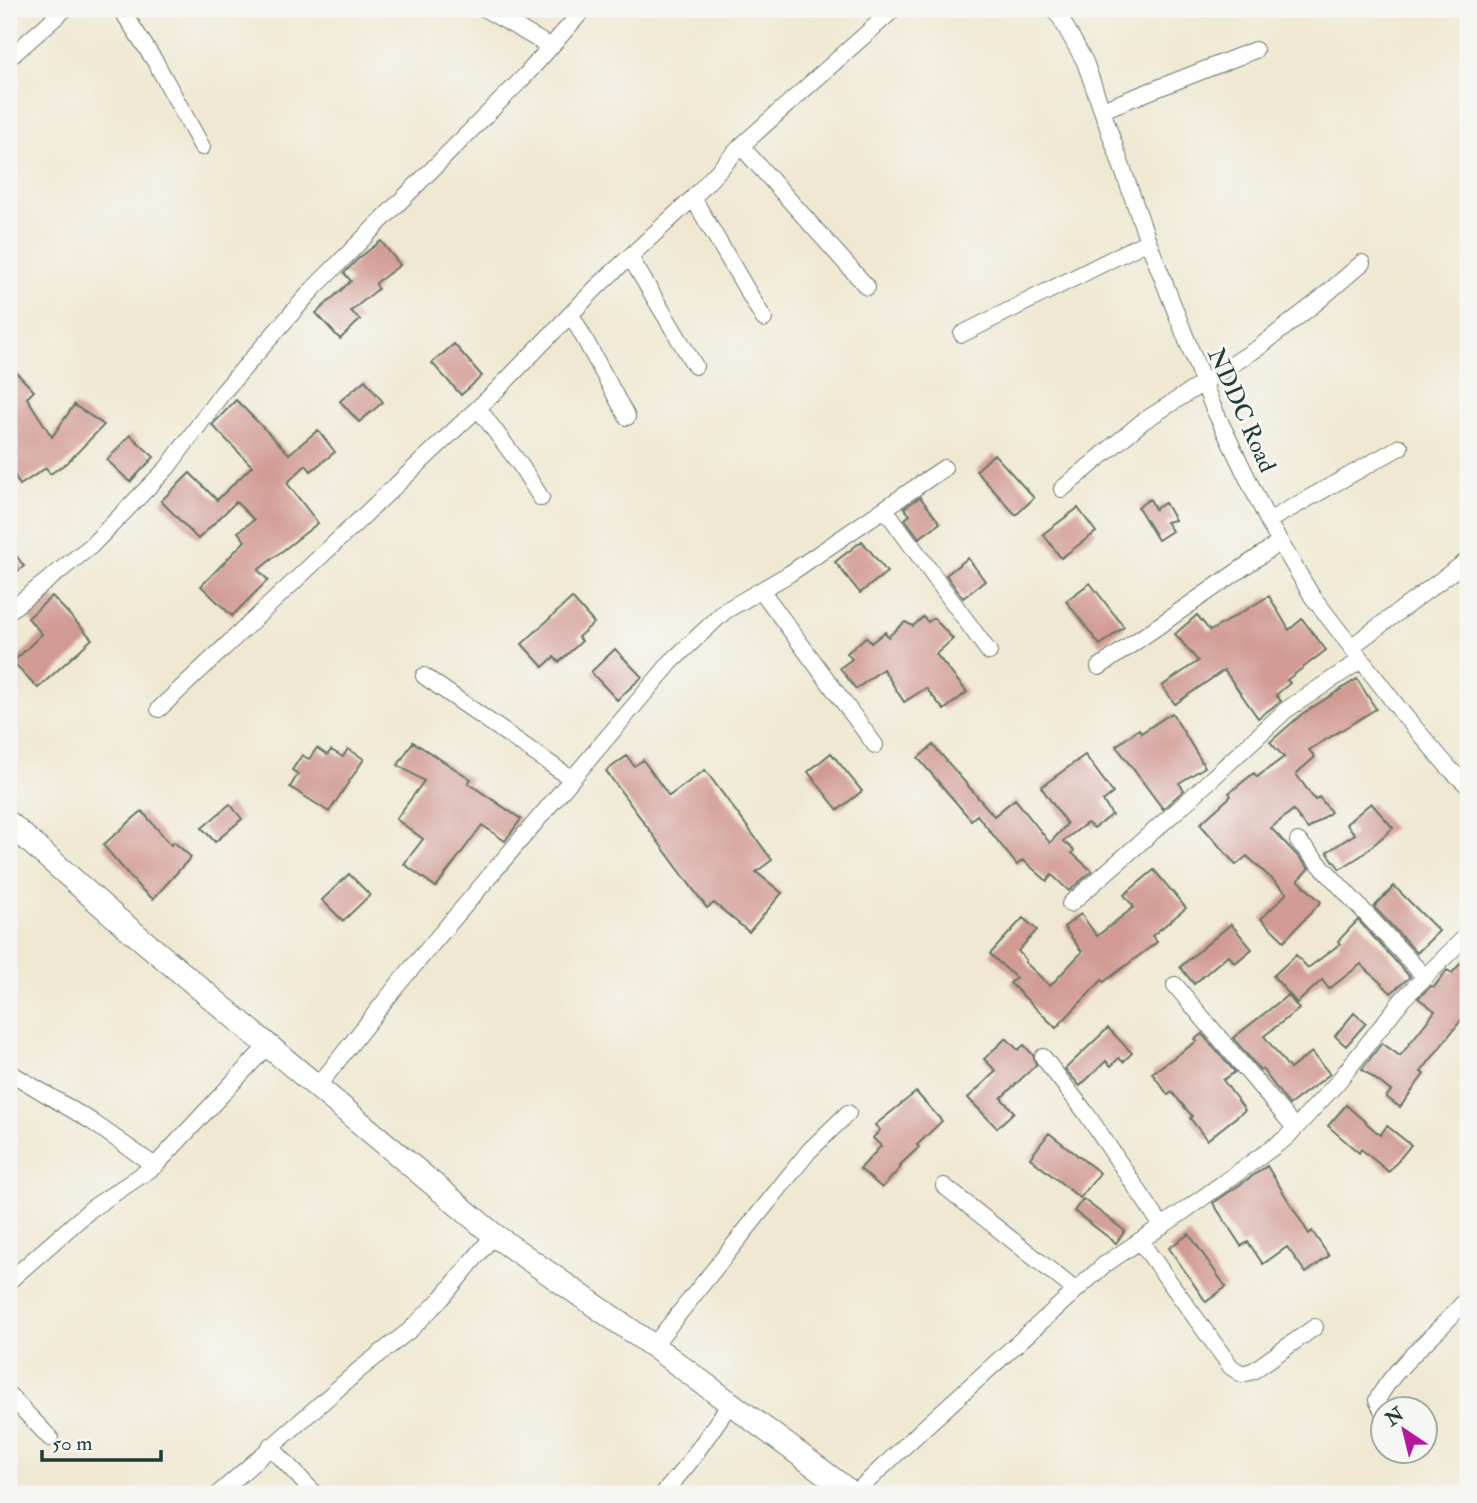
<svg xmlns="http://www.w3.org/2000/svg" width="1477" height="1503" viewBox="0 0 1477 1503" font-family="'IM FELL Double Pica',serif">
<rect width="100%" height="100%" fill="#f6f6f2"/>
<filter id="ink" filterUnits="userSpaceOnUse"><feTurbulence type="fractalNoise" baseFrequency=".0143" numOctaves="2"/><feDisplacementMap in="SourceGraphic" scale="14" xChannelSelector="R" yChannelSelector="G"/><feConvolveMatrix kernelMatrix="1 2 1 2 8 2 1 2 1" color-interpolation-filters="sRGB"/></filter>
<filter id="wash" filterUnits="userSpaceOnUse"><feTurbulence type="fractalNoise" baseFrequency=".00686" numOctaves="4" result="noise"/><feDisplacementMap in="SourceGraphic" scale="28" xChannelSelector="R" yChannelSelector="G"/><feGaussianBlur stdDeviation="1.57" result="paint"/><feColorMatrix in="noise" values="0 0 0 0 0 0 0 0 0 0 0 0 0 0 0 0 0 1.4 0 .05"/><feComposite in="paint" operator="in"/></filter>
<g filter="url(#wash)">
<rect width="100%" height="100%" fill="#f0e8d2"/>
<g id="blocks">
<path fill="#d19a92" d="M381,241L400,265L376,283L378,289L351,311L360,320L340,339L316,313L351,281L344,273L359,258Z
M454,344L482,376L461,395L432,363Z
M9,365L34,391L27,398L52,437L74,405L104,425L68,462L50,474L46,468L20,485L9,467Z
M365,380L383,402L359,422L340,401Z
M236,400L289,454L318,430L335,452L311,471L306,465L287,483L318,523L258,570L268,580L232,616L201,586L245,541L238,532L254,520L236,502L198,539L161,501L190,473L217,500L252,466L212,425Z
M130,435L154,457L130,482L107,460Z
M994,454L1034,498L1016,515L976,471Z
M920,497L940,523L919,538L905,519L910,515L904,508Z
M1150,499L1155,509L1165,503L1175,520L1166,522L1172,531L1158,540L1138,507Z
M1078,508L1096,532L1061,558L1043,534Z
M862,541L887,572L860,593L835,562Z
M9,546L24,566L9,578Z
M968,558L985,581L963,598L946,575Z
M1090,583L1124,627L1100,645L1066,601Z
M52,596L92,639L38,688L13,662L42,634L28,618Z
M1269,596L1289,630L1302,619L1326,650L1287,680L1290,683L1276,695L1281,701L1258,718L1224,670L1175,704L1162,686L1198,661L1175,634L1197,615L1210,631Z
M572,598L594,623L578,637L582,641L559,662L554,657L543,667L522,644Z
M923,617L928,622L934,618L953,639L936,654L967,692L944,710L926,688L904,702L883,669L856,689L840,668L852,659L847,653L866,637L871,643L885,632L888,637L905,622L913,626Z
M615,649L642,677L617,700L591,672Z
M1357,679L1376,709L1309,750L1315,757L1296,774L1315,800L1319,797L1331,812L1308,829L1293,810L1271,828L1309,868L1298,880L1321,902L1284,941L1261,919L1287,893L1247,856L1236,865L1200,824L1231,796L1229,793L1254,773L1257,777L1284,757L1270,742L1302,714Z
M1172,713L1205,767L1179,783L1184,790L1163,809L1116,746L1139,729L1141,733Z
M413,742L471,779L468,783L521,819L505,841L482,825L436,887L404,864L423,839L396,819L424,781L398,765Z
M933,745L994,816L1015,799L1050,843L1067,824L1041,787L1085,755L1113,793L1103,801L1112,815L1094,828L1087,823L1063,841L1074,850L1072,853L1092,871L1069,891L1052,875L1047,881L1023,860L1017,865L977,815L971,820L918,758Z
M317,748L327,755L331,750L343,757L348,749L364,759L329,812L290,787L298,774L292,770L302,755L309,759Z
M831,753L862,791L838,810L808,772Z
M627,756L634,766L643,760L669,796L705,770L772,860L756,872L782,893L749,932L714,903L707,908L606,771Z
M1371,803L1393,828L1362,855L1340,869L1327,852L1355,834L1346,824Z
M230,804L242,819L215,842L202,828Z
M142,811L171,845L174,842L191,857L153,899L140,888L103,845Z
M1154,870L1186,908L1152,936L1157,942L1104,982L1102,980L1056,1028L1010,983L1016,978L990,954L1023,918L1037,930L1018,951L1026,960L1025,962L1050,986L1082,952L1064,927L1081,914L1097,936L1134,907L1124,895Z
M349,874L370,895L343,921L322,900Z
M1394,886L1439,931L1417,953L1374,907Z
M1358,920L1410,977L1391,993L1361,964L1329,989L1322,980L1297,1003L1273,976L1296,955L1308,968L1340,944L1338,941Z
M1231,924L1252,949L1235,963L1228,955L1194,984L1180,967Z
M1468,955V1011L1421,1072L1424,1074L1400,1107L1386,1097L1391,1091L1362,1069L1382,1043L1400,1056L1435,1011L1418,998L1431,986L1434,987L1447,970L1452,973Z
M1288,995L1299,1009L1264,1036L1290,1069L1312,1052L1330,1074L1289,1105L1262,1069L1260,1070L1233,1038Z
M1354,1013L1366,1023L1346,1046L1335,1036Z
M1108,1028L1132,1053L1123,1062L1119,1058L1111,1066L1106,1061L1080,1086L1065,1069Z
M1202,1034L1235,1072L1223,1080L1245,1110L1207,1140L1190,1118L1192,1116L1172,1092L1168,1095L1152,1073L1197,1041L1195,1039Z
M1006,1038L1018,1050L1024,1045L1033,1055L1036,1065L1001,1098L1014,1112L997,1128L968,1098L996,1071L984,1059Z
M916,1092L942,1121L917,1145L919,1147L899,1166L901,1167L882,1188L860,1169L881,1146L873,1138L880,1130L875,1125Z
M1346,1105L1380,1135L1387,1126L1411,1145L1389,1172L1361,1149L1359,1153L1328,1126Z
M1049,1133L1100,1173L1080,1198L1030,1158Z
M1267,1166L1309,1234L1312,1231L1329,1256L1306,1273L1287,1247L1263,1264L1248,1242L1241,1246L1213,1203Z
M1083,1199L1125,1231L1116,1243L1074,1211Z
M1189,1234L1226,1287L1206,1302L1169,1248Z"/>
</g>
</g>
<g filter="url(#ink)">
<use href="#blocks" fill-opacity="0" stroke="#68796b" stroke-width="2"/>
<g fill="none" stroke-linecap="round" stroke-linejoin="round">
<defs>
<path id="street" d="M121,9L156,63L202,147
M485,9L551,47
M1052,9L1060,17L1085,62L1148,241L1213,407L1271,527L1312,596L1403,714L1449,768L1468,786
M9,58L65,9
M1102,110L1255,50
M741,146L867,287
M693,198L764,319
M630,257L695,366
M571,314L627,417
M962,334L1148,241
M478,408L521,466L541,498
M1062,489L1142,422L1258,348L1317,302L1362,263
M885,509L989,652
M1268,521L1400,447
M761,590L875,745
M9,611L91,546L168,467L223,392L313,289L524,77L584,9
M1351,647L1468,560
M1099,667L1280,542
M424,676L572,779
M159,709L498,389L597,287L693,198L741,146L894,9
M1298,841L1424,976
M1070,904L1181,807L1286,710L1361,660
M1175,985L1295,1128
M1043,1057L1086,1113L1162,1226
M9,1072L91,1121L155,1166
M317,1087L400,982L672,661L725,611L789,574L944,468
M944,1186L1075,1290
M1140,1241L1231,1367L1242,1374L1253,1371L1315,1327
M9,1281L91,1209L155,1166L267,1046
M653,1346L809,1151L848,1113
M9,1395L50,1438
M1382,1410L1377,1400C1399,1360 1440,1333 1468,1297
M270,1446L315,1494
M218,1494L359,1370L410,1330L442,1298L494,1235
M663,1494L688,1464L730,1404
M854,1494L926,1426L1104,1265L1184,1211L1286,1138L1337,1083L1402,1000L1468,934"/>
<path id="secondary" d="M9,823L115,917L494,1235L653,1346L853,1494"/>
</defs>
<use href="#street" stroke="#68796b" stroke-width="18"/>
<use href="#secondary" stroke="#68796b" stroke-width="25"/>
<use href="#street" stroke="#fff" stroke-width="16"/>
<use href="#secondary" stroke="#fff" stroke-width="23"/>
</g>
</g>
<g text-anchor="middle" stroke-width="6" stroke-linejoin="round" paint-order="stroke">
<g font-size="24" fill="#1f3d34" stroke="#f6f6f2">
<text transform="translate(1242 410) rotate(66)" y="8">NDDC Road</text>
</g>
</g>
<rect width="1477" height="1503" fill="none" stroke="#f6f6f2" stroke-width="35"/>
<g transform="translate(1404 1430) rotate(325)"><circle r="33" fill="#f6f6f2" stroke="#a0aca6" stroke-width="2"/>
<path d="M0-5L12 26L0 18L-12 26Z" fill="#b5179e"/>
<text y="-10" font-size="19" font-weight="bold" text-anchor="middle" fill="#1f3d34">N</text>
</g>
<path d="M42 1450v10h119v-10" fill="none" stroke="#1f3d34" stroke-width="3.5"/>
<text x="52" y="1450" font-size="21" fill="#1f3d34" stroke="#f6f6f2" stroke-width="5" paint-order="stroke">50 m</text>
</svg>
